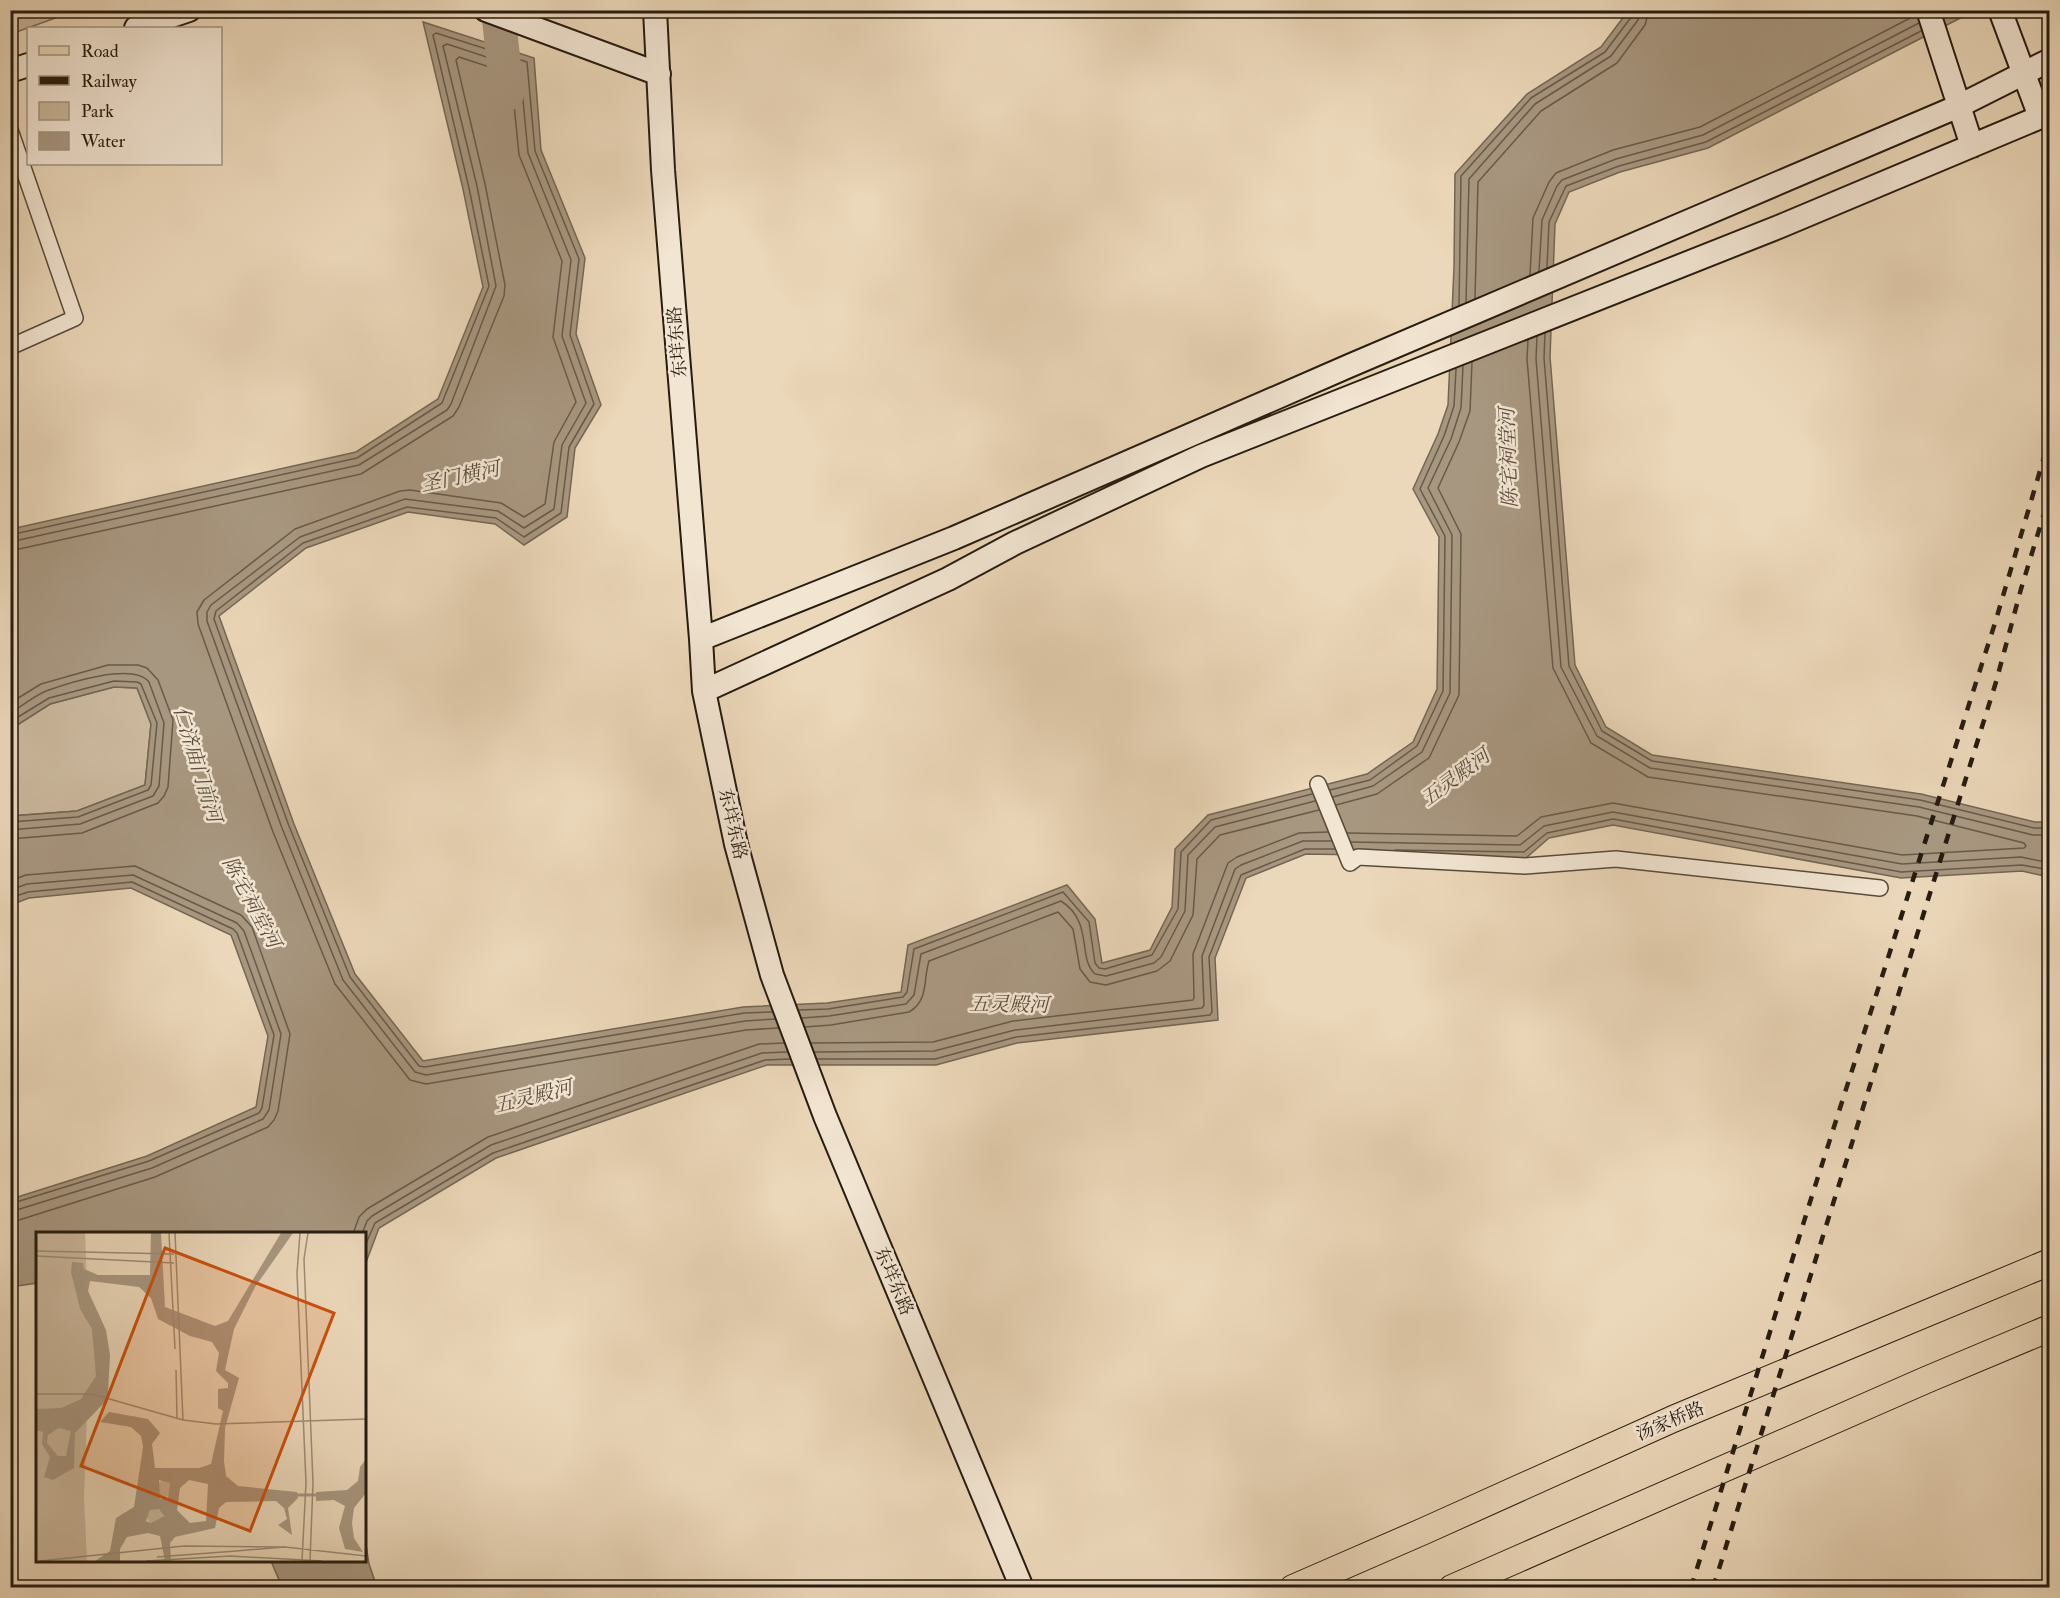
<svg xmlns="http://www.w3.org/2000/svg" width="2060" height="1598" viewBox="0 0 2060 1598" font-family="'IM FELL Double Pica','Noto Serif SC',serif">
<rect width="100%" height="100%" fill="#ebd7b9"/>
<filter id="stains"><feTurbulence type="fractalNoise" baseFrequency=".00333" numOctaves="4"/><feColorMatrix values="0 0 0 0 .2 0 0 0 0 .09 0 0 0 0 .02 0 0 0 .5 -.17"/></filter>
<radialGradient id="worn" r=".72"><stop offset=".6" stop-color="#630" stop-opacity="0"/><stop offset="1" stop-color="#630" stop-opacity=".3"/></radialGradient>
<path fill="#cab79c" stroke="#786a56" stroke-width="1.5" d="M11,10H75V11L11,34Z
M114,687L137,688L151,724L145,785L77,811L11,816V729L50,704Z"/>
<path fill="#a89780" stroke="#746653" stroke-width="1.5" d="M1628,11H1974L1708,148L1620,172L1569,192L1555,224L1550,357L1575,665L1606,727L1652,755L1921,794L2035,822H2049V877L2022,871L1901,878L1613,825L1549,838L1526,858L1306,854L1246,878L1215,958L1218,1020L1017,1043L936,1065H767L496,1158L379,1228L365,1265L364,1234H38L37,1283L11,1287V1199L147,1156L256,1107L268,1036L231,935L131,888L29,898L11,905V816L77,811L145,785L151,724L137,688L114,687L50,704L11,729V529L356,452L438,399L483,287L463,189L423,22L534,58L541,150L585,258L576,334L601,405L575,448L567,517L524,545L495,524L408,512L306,548L219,616L294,824L355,974L423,1061L743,1007L827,1003L901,992L908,945L1067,885L1095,919L1102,963L1150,950L1172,907L1175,849L1208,815L1367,774L1413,742L1437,689L1439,537L1413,489L1438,434L1448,405L1454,267L1455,174L1527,94L1601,47Z
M365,1538L369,1564L377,1587H282L271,1561L364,1560Z"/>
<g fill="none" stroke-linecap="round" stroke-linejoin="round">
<path stroke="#685a48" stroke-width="1.5" d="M1547,268L1549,222L1566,186L1619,166L1706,142L1921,31
M1539,271L1542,220L1557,186L1562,180L1616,159L1703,135L1919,23
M1530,275L1533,218L1549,182L1556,173L1613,150L1700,127L1916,15
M1475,298L1478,182L1541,111L1617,63L1645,25L1649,10
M1466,302L1469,179L1535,104L1611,56L1638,20L1640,10
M1459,305L1461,176L1531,98L1605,52L1632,16L1633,10
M1545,333L1544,358L1569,666L1602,731L1652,761L1920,800L2034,828H2050
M1537,336L1536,359L1561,667L1597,736L1650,768L1919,807L2033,835H2050
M10,535L357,458L442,403L489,286L469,188L433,35L436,33L527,62L535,151L579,259L570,335L594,404L569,447L561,513L524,537L496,518L407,507L303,543L216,611L214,619L289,826L350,977L419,1066L425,1067L744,1013L772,1012
M10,542L359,465L447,410L451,404L496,286L477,186L443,46L447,44L520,68L528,153L571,260L562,336L586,403L562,445L554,509L524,528L498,511L405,499L300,537L211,605L207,612V621L282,828L343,980L415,1072L426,1075L745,1021L775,1019
M10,551L361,474L453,416L459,407L504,296L505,285L485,184L456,60L459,57L511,74L519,155L562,261L553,337L576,402L554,442L545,504L524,517L501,503L410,490L400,491L295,529L204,600L197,612L198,624L273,832L335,984L410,1080L426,1084L746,1030L778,1028
M10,703L41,684L108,665H138L147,668L158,680L173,720L168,787L164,796L158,803L82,833L10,839
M10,713C22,706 34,696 46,691C68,683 133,662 149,682L164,723L159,786L153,796L80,824L10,830
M10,722L49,698L114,681L137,682L141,684L157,723L151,785L148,790L78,817L10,822
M1330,790L1370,780L1417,746L1443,691L1445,536L1420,489L1444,436L1454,406L1456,369
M1333,797L1373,786L1422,752L1450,693L1452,535L1428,488L1451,439L1461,408L1463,366
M1336,805L1377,794L1429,758L1459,695L1461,534L1438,488L1459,442L1470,411L1472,362
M1347,833L1517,836L1541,817L1613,803L1902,855L2024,848L2026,846L2024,843L1917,816L1648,777L1591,743L1553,668L1527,359L1528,340
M1351,842L1520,845L1544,826L1613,812L1902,864L2021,857L2050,863
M1395,850L1524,852L1547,833L1613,819L1901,872L2022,865L2050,870
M10,881L26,875L135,866L241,915L252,927L290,1034L278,1111L274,1120L268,1127L155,1177L19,1220L10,1221
M10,890L27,884L133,875L237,923L244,931L281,1034L269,1110L263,1119L152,1168L10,1212
M10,898L28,892L132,882L233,929L237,933L274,1035L262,1108L259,1113L149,1161L10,1204
M799,1010L828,1009L903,997L907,992L914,949L1063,892L1089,922L1095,963L1099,968L1105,969L1152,955L1178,909L1181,852L1211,820L1312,794
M802,1018L829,1016L906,1004L914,995L921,954L1061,901C1094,922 1077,958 1095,974L1106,976L1154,963L1161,957L1185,911L1188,855L1215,827L1315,801
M805,1027L831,1025L909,1012C929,1001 923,979 929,961L1058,912L1073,929L1080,969L1090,982L1106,985L1157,971L1170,961L1193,915L1197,859L1220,835L1319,810
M811,1043L933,1042L1013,1021L1193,1000L1194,998L1193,954L1228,863L1237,857L1299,833L1328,832
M814,1052L934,1051L1015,1030L1202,1008L1204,1005L1202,956L1235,869L1241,865L1303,841H1332
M817,1059H935L1016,1037L1210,1015L1212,1012L1209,957L1241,875L1305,849H1335
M353,1234L359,1217L367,1209L488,1137L759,1044L784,1043
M362,1234L367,1221L372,1216L491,1145L762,1053L787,1052
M364,1248L375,1223L493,1153L765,1060L790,1059"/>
<path stroke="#a89780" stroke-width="34" d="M498,10L507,94"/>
<defs>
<path id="street" d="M10,130L75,318L10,347
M1318,784L1350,863L1358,857L1525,866L1616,859L1880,888"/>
<path id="secondary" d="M486,10L659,74
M655,10L663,170L701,639L704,691L736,844L772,975L825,1116L1022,1588
M1928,10L1972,146
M2000,10L2040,117
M136,28L189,10
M10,71L28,65
M701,639L954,538L1349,366L1959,106L2050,60
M704,691L948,579L1015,543L1201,456L1781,226L2050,113"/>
<path id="primary" d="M1293,1588L1424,1531L1673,1419L2050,1262
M1452,1588L1926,1380L2050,1328"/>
</defs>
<use href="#street" stroke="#584b3a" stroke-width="18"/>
<use href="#secondary" stroke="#271c10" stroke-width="26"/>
<use href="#primary" stroke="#271c10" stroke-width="28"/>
<use href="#street" stroke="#f2e5d2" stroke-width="15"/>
<use href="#secondary" stroke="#f2e5d2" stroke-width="22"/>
<use href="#primary" stroke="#ebd7b9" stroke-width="26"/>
<path stroke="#271c10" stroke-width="4.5" stroke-dasharray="10 10" stroke-linecap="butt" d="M1691,1588L1810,1202L1995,623L2050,437
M1713,1588L1996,682L2021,589L2050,494"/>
</g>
<g text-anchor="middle" stroke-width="5" stroke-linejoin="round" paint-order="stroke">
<g font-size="18" fill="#271c10" stroke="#f2e5d2">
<text transform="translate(677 342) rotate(-95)" y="6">东垟东路</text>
<text transform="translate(733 824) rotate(77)" y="6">东垟东路</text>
<text transform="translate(894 1281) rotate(67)" y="6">东垟东路</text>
<text transform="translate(1670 1421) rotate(-23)" y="6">汤家桥路</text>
</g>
<g font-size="20" font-style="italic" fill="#5b4d3d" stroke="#f2e5d2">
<text transform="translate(1508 458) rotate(-92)" y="7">陈宅祠堂河</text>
<text transform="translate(460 476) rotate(-12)" y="7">圣门横河</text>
<text transform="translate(198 764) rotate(73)" y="7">仁济庙门前河</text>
<text transform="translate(1455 777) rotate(-37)" y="7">五灵殿河</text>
<text transform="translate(252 902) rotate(62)" y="7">陈宅祠堂河</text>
<text transform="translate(1009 1004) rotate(1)" y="7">五灵殿河</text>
<text transform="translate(533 1096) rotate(-14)" y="7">五灵殿河</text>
</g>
</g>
<g transform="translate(36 1232)">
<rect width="330" height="330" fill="#ebd7b9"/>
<path d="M0,1H49L51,56L67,99L72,141L51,183L48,265L51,329H0ZM120 257a8 8 0 1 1 16 0a8 8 0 1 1-16 0ZM111 284a8 8 0 1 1 16 0a8 8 0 1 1-16 0Z" fill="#cab79c"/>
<path d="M115,1H125L129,75L179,94L192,89L245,1H257L219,55L198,97L189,138L203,146L189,196L188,229L190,244L202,254L261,260L262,266L252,276L256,303L242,293L251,287L248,276L240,269L190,270L183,276L179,296L139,305L134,311L135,329H129L124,304L112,301L91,305L84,317V329H59L74,319L80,286L98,275L107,215L105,204L95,195L64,190L73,180L112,187L124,201L116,212L119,236H163L175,232L187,179L182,176V157L192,156V151L180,139L183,121L176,110L154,104L122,87L115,66L103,55L54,49L52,59L70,98L74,123L72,161L70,169L39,201L38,236L17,248L8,245L14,225L6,212L7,200L0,198V177L25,176L45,167L60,144L56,97L44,77L35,40L36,30L47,31L48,37L62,43H114ZM23,196L35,199L30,224H22L11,211L12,203ZM123,248L134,251L132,267H124ZM153,248L172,252L170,289L154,291L141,278L144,256ZM123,277L128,284L115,291L110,289L114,278ZM330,227V261L318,276L316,291L318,306L327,320L309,317L303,296L309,274L298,268L280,269V260L311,258L322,249L324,235Z" fill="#a89780" fill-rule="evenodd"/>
<path fill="none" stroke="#a89780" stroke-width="3" d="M259,263H284"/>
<path fill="none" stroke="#9d8c75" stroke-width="1.5" d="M133,1L139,117M139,1L147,188M264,1L261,41L270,251L266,329M272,1L268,27L277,251L274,329M0,19L138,22M0,24L138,31M140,138L141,186M0,162H56L147,188L180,192L330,187M200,319L249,315L330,324M121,325L200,319M4,329L148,314L249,315M110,329L194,324L286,329"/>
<path fill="#cb500d" fill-opacity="0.15" stroke="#cb500d" stroke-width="3" d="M129,16L298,81L214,299L45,234Z"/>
<rect width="330" height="330" fill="none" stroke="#271c10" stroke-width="3"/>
</g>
<rect width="2060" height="1598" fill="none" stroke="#ebd7b9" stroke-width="36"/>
<rect x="12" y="12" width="2036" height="1574" fill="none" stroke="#271c10" stroke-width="3"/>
<rect x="18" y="18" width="2024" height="1562" fill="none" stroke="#271c10" stroke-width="1.5"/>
<rect x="27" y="27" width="195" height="138" fill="#f2e5d2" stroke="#a19584" stroke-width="1.5"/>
<rect x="39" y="46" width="30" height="9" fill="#ebd7b9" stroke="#a19584" stroke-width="1.5"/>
<text x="81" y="57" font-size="18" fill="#271c10">Road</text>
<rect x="39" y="76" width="30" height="9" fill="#271c10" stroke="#a19584" stroke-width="1.5"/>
<text x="81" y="87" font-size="18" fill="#271c10">Railway</text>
<rect x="39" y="102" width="30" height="18" fill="#cab79c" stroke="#a19584" stroke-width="1.5"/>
<text x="81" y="117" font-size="18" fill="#271c10">Park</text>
<rect x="39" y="132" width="30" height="18" fill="#a89780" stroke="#a19584" stroke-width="1.5"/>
<text x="81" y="147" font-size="18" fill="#271c10">Water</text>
<rect width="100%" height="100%" filter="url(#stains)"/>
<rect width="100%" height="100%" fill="url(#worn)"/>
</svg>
